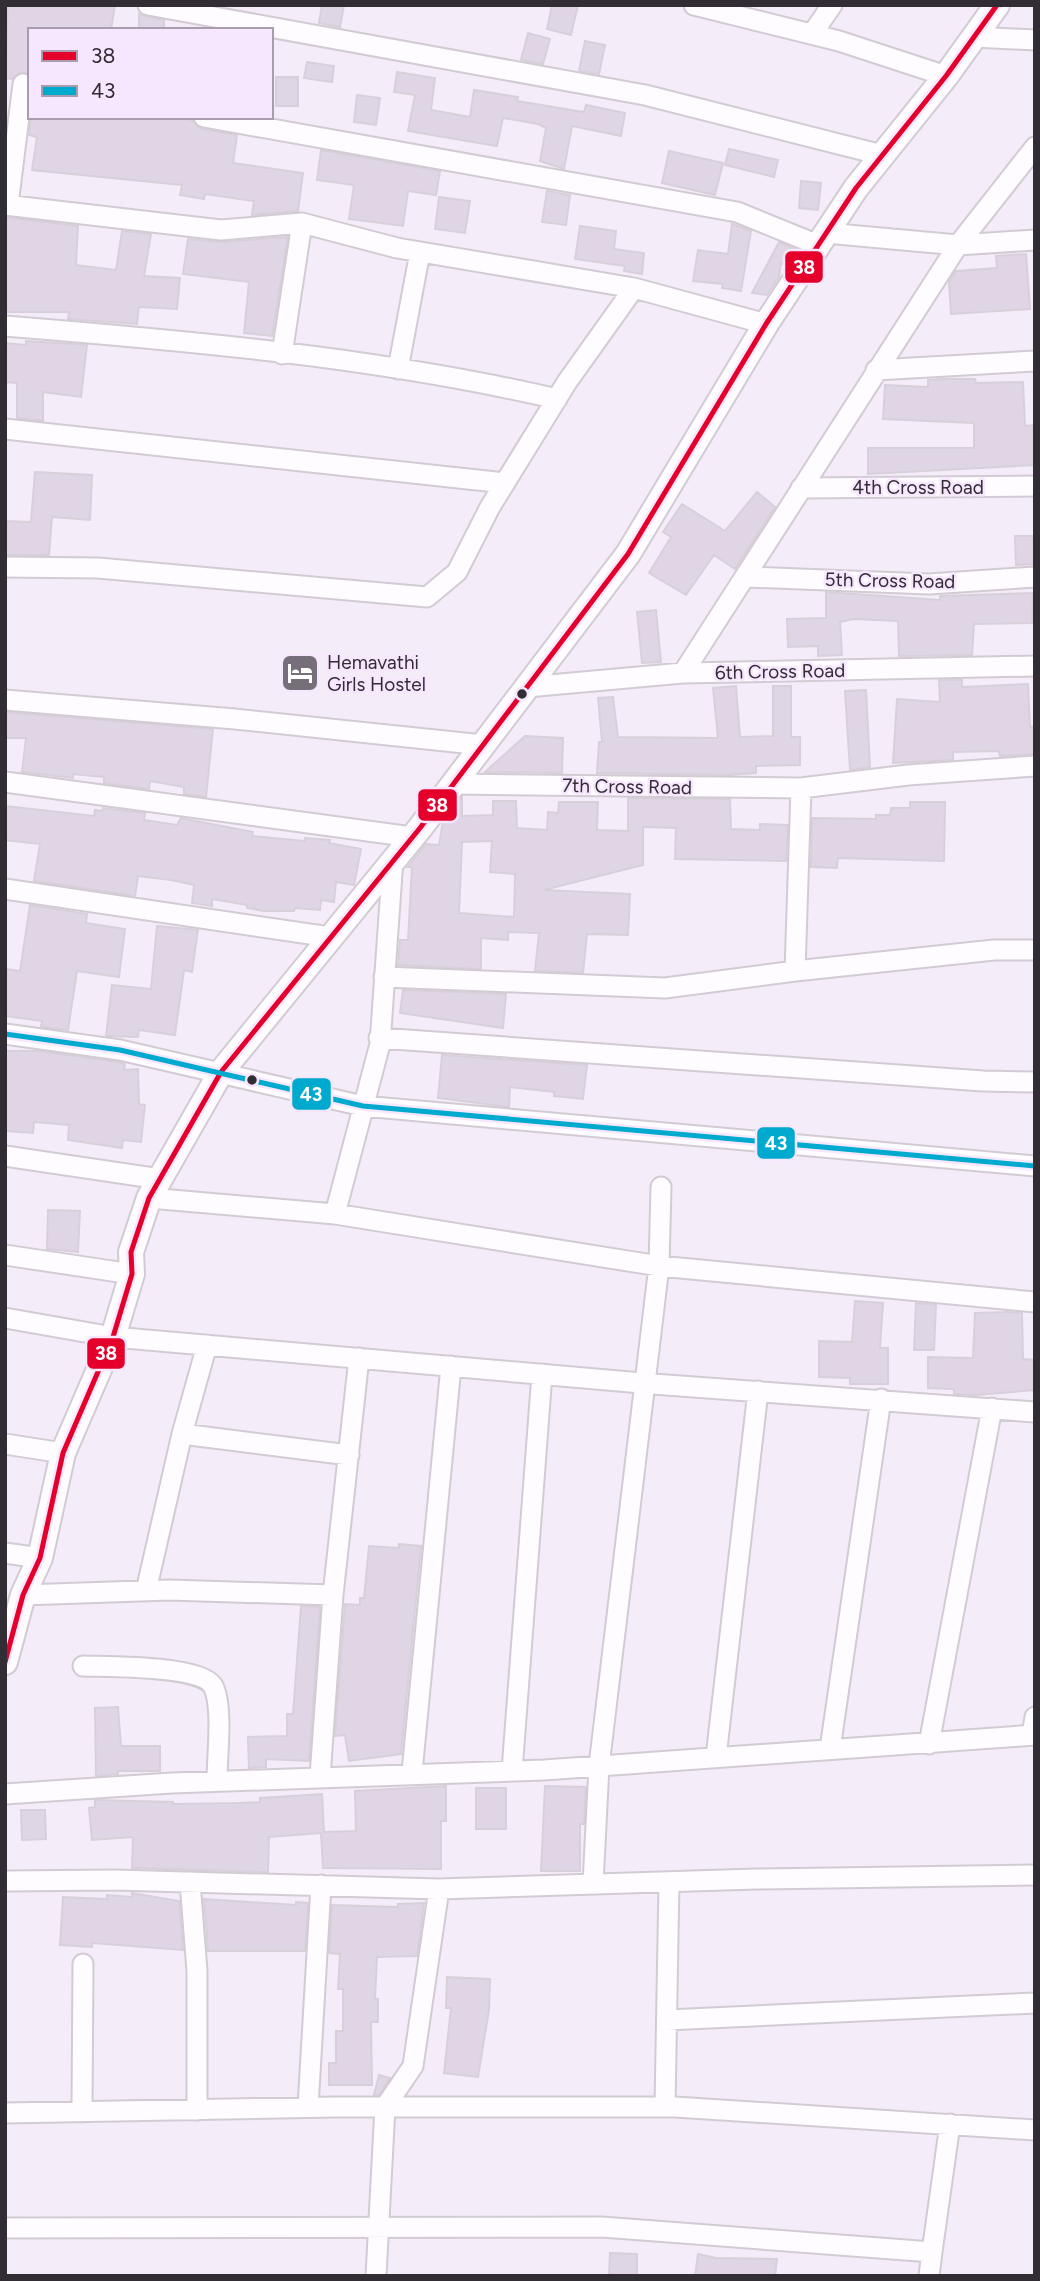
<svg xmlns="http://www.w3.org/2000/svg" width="1040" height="2281" viewBox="0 0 1040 2281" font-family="Figtree,sans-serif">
<rect width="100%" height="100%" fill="#f5ecf9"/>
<path fill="#e0d5e5" stroke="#d7d0da" stroke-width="2" fill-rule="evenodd" d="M8,5H115L111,30H30V74L19,73L12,79L5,78Z
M322,5H344L340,27L319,23Z
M552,5H578L571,35L547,29Z
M139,14L164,20V30H139Z
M528,33L550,39L543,64L521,60Z
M585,41L605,45L599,74L579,71Z
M307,62L334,66L332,82L304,78Z
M397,72L435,78L431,110L470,117L474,90L518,97L517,101L584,112L586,105L625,113L621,136L572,126L564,169L540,161L546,128L538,124L503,118L497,146L408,131L415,95L394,92Z
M276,77H298V106H276Z
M357,95L380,98L376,125L354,122Z
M31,117H174L192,120L202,129L237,135L233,163L303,173L298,211L252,215L254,201L205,194L204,199L180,195L182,185L32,170L37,137L29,135Z
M729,149L778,160L774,177L725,165Z
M321,150L440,171L436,195L408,191L403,226L349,219L354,185L317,180Z
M669,151L723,163L715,195L662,183Z
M801,181L821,183L818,210L799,208Z
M547,191L570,195L566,225L542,222Z
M439,197L470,201L465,233L435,229Z
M5,217L78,226L76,265L116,270L122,231L151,234L144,276L180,278L177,309L139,307L137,324L68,319L69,312H5Z
M732,224L751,231L741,291L722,288L723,284L693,281L698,250L728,254Z
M580,226L616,231L614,249L644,253L642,274L624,271L625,266L575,259Z
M288,237L272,336L244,333L249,282L183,274L188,239L222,242Z
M779,242L797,250L787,266L781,263L779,277L767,295L752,293Z
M1026,254L1030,309L951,314L949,282L956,271L997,268L996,256Z
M26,341L87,345L81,397L43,392V421L17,418V383L5,382V343L26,345Z
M944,379H975L976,383L1023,382L1025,426L1035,425V465L868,474V448H974V423L883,419L885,385L928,387V380Z
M35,472L92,475L90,520L52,517L49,555H5V521L31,522Z
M757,492L775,507L735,569L714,555L686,595L649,573L671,537L663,532L682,504L725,531Z
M1015,536H1035V564L1016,565Z
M826,592L940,600V596L1033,593L1032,623L974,624L972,655L899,656L898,621L854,619L840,622L842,655L818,656V646L788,647L787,619L826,618Z
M656,610L661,662L642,663L637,612Z
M939,680H962V687L1028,684L1030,727L1035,726V754L1000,756L999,751L953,752V760L893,763L897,699L940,702Z
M736,686L740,737L773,736V686H791V737H800V765L756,766V773L729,775L597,773L599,742H602L598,698L613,697L618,737L718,738L713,688Z
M866,690L870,767L850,770L845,691Z
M5,712L213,729L206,797L184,794V787L150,781L149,789L104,783V777L73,774V778L22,772L26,738H5Z
M525,736L563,738L562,773L485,772Z
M462,797V816L493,815V801H516L517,828L547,830L548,812L558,813L559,802H598L597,830L628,831V798L730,799L731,829L760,830V824L788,825L786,861L675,859L676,828L643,827V865L544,890L630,894L628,935L587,934L583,973L535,971L539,933L508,932V940L481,938V969L398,965L400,940H408L412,867H408L426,844L439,845L443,822ZM492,841L490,872L515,874L514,917L459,913L462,842Z
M910,802H945L944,861L838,858L837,868L811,867L812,818L876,819V815H890L891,808H910Z
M5,806L94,816L95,810L102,811L103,808L145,813L144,820L177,825L181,818L253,832L252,836L305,841V838L330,840L329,843L361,849L354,885L336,882L334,902L321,900L320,910L295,908L294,911H264L247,908V905L212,899V906L192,903L194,885L171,880L138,876L135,896L34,881L40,844L5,840Z
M30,905L87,914L86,923L125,929L119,977L77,971L68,1030L41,1027L42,1021L5,1016V969L20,971Z
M157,926L198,930L192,972L184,970L175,1035L139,1030L138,1037L106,1036L112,985L151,989Z
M403,990L506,994L503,1028L400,1013Z
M5,1051H38L118,1062L125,1064L124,1070L138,1069L139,1104L145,1105L141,1142L123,1140L122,1148L68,1140L69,1125L34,1122L33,1133L5,1131Z
M442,1055L587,1065L583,1099L554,1096V1092L510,1087L509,1107L438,1098Z
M48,1210L80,1211L78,1252L47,1249Z
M855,1301L883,1303L880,1348H888V1384H850V1378L819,1377V1341L852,1342Z
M916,1303L936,1305L934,1350H914Z
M1007,1312L1022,1313L1023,1359L1035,1360V1390L976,1395L954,1394V1389L928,1388V1357L973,1358L975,1313Z
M399,1544L421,1546L401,1754L349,1761L345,1735L335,1736L345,1604L360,1605V1598H364L369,1546L399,1548Z
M301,1606L320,1607L309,1761L266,1759V1767L249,1768L248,1737L287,1736V1714H293Z
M118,1707L121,1746H160V1771H118V1774L96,1776L95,1708Z
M446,1786V1821H441V1869L323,1868L321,1833L269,1837L268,1872L132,1868L133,1837L92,1840L89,1808L95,1807V1800L173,1802V1804L238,1803L260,1802V1798L322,1794L324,1832L356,1831L355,1791Z
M545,1786L586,1787L584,1824H580V1871H541Z
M476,1788H506V1829H476Z
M21,1810H45L46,1839L22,1840Z
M132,1893L179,1901L183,1950L92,1943V1947L60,1945L63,1897L107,1899V1895L132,1897Z
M204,1899L296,1905V1902L308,1903L305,1951H208Z
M424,1903L417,1956L377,1957L375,1999H378V2022H371L372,2085H329V2063H336V2031H343V1989H338L340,1954L329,1953L332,1905L398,1907V1904Z
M447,1977L490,1979L489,2010L478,2077L444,2073L451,2008H446Z
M379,2075L390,2078L379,2095H374Z
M610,2253L637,2254V2276H609Z
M698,2254L716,2258L777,2259L775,2276H695Z"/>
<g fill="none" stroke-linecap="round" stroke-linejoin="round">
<defs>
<path id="minor" d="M148,5L645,95L882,155
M694,5L839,41L946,76
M812,34L832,5
M974,37L1035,40
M204,117L737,212L818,245
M5,205L221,230L302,223L397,248L634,288L766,324
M8,205L23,84
M826,233L958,245L1035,240
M5,326C190,341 376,357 557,399
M282,354L302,223
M398,369L420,252
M876,370L1035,361
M5,429L505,483
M801,488L1035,486
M5,567L98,568L427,597L457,572L490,507L567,382L634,288
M746,577L929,584L1035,577
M683,673L958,245L1035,147
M527,687L683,673L1035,666
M5,700L235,719L483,745
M5,782L412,837
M453,784L801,788L908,775L1035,766
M5,889L330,937
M795,971L994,950H1035
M384,977L665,988L795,971L801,788
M5,1034L120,1050L363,1106L1035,1166
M379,1038L983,1081L1035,1082
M5,1156L160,1179
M149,1198L335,1214L659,1266L1035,1302
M335,1214L380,1044L393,859
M5,1255L132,1274
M5,1318L113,1337L653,1384L1035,1412
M182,1434L349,1455
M5,1444L63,1453
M5,1553L40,1558
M146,1591L182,1434L207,1345
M23,1595L169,1590L333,1595L320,1777
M333,1595L359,1358
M83,1666C107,1667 205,1665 214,1688C223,1709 217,1756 217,1781
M1032,1735L1035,1717
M929,1744L992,1408
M830,1749L881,1399
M716,1757L758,1391
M512,1771L542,1374
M412,1772L451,1366
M5,1794L172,1783L544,1770L1035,1735
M5,1881L115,1880L439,1889L756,1879L1035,1875
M190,1882L197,1971V2110
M593,1884L599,1766L659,1266L661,1187
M667,2020L1035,2003
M308,2107L321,1885
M665,2107L669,1882
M82,2112L83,1964
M5,2113L335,2107H675L1035,2130
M5,2228L602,2227L932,2252L929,2276
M932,2252L950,2124
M376,2276L385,2107L413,2066L439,1889"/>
<path id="tertiary" d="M5,1662L23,1595L40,1558L63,1453L113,1337L132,1274L131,1252L149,1198L221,1072L420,828L628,554L766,324L856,188L946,76L997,5"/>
</defs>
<use href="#minor" stroke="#d2cbd4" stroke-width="23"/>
<use href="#tertiary" stroke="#d2cbd4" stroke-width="28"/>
<use href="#minor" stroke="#fefcfe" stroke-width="19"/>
<use href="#tertiary" stroke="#fefcfe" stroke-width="24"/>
<defs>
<path id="bus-1" d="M5,1662L23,1595L40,1558L63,1453L113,1337L132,1274L131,1252L149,1198L221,1072L420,828L628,554L766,324L856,188L946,76L997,5"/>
<path id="bus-2" d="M5,1034L120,1050L363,1106L1035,1166"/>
</defs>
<use href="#bus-1" stroke="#f7e7fe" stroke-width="10"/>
<use href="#bus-2" stroke="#f7e7fe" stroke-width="10"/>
<use href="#bus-1" stroke="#e4002b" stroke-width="5"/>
<use href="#bus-2" stroke="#00a9ce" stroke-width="5"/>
</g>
<defs>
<symbol id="hotel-square" viewBox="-11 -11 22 22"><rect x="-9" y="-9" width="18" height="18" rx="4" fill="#766f7a" stroke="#f7e7fe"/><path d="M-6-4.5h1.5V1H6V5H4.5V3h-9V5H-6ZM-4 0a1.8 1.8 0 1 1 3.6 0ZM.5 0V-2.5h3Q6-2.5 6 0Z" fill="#fff"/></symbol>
</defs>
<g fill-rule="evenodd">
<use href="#hotel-square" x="278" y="651" width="44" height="44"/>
</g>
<g fill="#322c35" stroke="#f7e7fe" stroke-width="2.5">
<circle cx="522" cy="694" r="6"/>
<circle cx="252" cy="1080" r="6"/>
</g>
<g text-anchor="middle" stroke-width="5" stroke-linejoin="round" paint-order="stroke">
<g font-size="19" fill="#322c35" stroke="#f7e7fe">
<text x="918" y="494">4th Cross Road</text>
<text transform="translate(890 580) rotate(1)" y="7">5th Cross Road</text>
<text transform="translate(780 671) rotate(-1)" y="7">6th Cross Road</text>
<text transform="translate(627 786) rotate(1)" y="7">7th Cross Road</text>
</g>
<g font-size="19" fill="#322c35" stroke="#f7e7fe" text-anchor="start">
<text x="327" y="669">Hemavathi<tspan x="327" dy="22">Girls Hostel</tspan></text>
</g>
</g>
<g stroke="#f7e7fe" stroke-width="2.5">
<rect x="784" y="250" width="40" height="34" rx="7" fill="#e4002b"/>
<rect x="417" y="788" width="41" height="34" rx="7" fill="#e4002b"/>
<rect x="291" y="1077" width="41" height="34" rx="7" fill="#00a9ce"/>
<rect x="756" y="1126" width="40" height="34" rx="7" fill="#00a9ce"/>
<rect x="86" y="1337" width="40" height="33" rx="7" fill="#e4002b"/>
</g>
<g font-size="19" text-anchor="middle" font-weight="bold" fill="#fff">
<text x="804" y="274">38</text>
<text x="437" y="812">38</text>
<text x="311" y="1101">43</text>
<text x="776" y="1150">43</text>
<text x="106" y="1360">38</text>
</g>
<rect width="1040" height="2281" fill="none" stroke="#322c35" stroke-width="14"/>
<rect x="28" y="28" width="245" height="91" fill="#f7e7fe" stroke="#a89cae" stroke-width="2"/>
<rect x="42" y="51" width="35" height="10" fill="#e4002b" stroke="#a89cae" stroke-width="2"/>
<text x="91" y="63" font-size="21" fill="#322c35">38</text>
<rect x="42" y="86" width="35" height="10" fill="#00a9ce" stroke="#a89cae" stroke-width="2"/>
<text x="91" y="98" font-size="21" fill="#322c35">43</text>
</svg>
